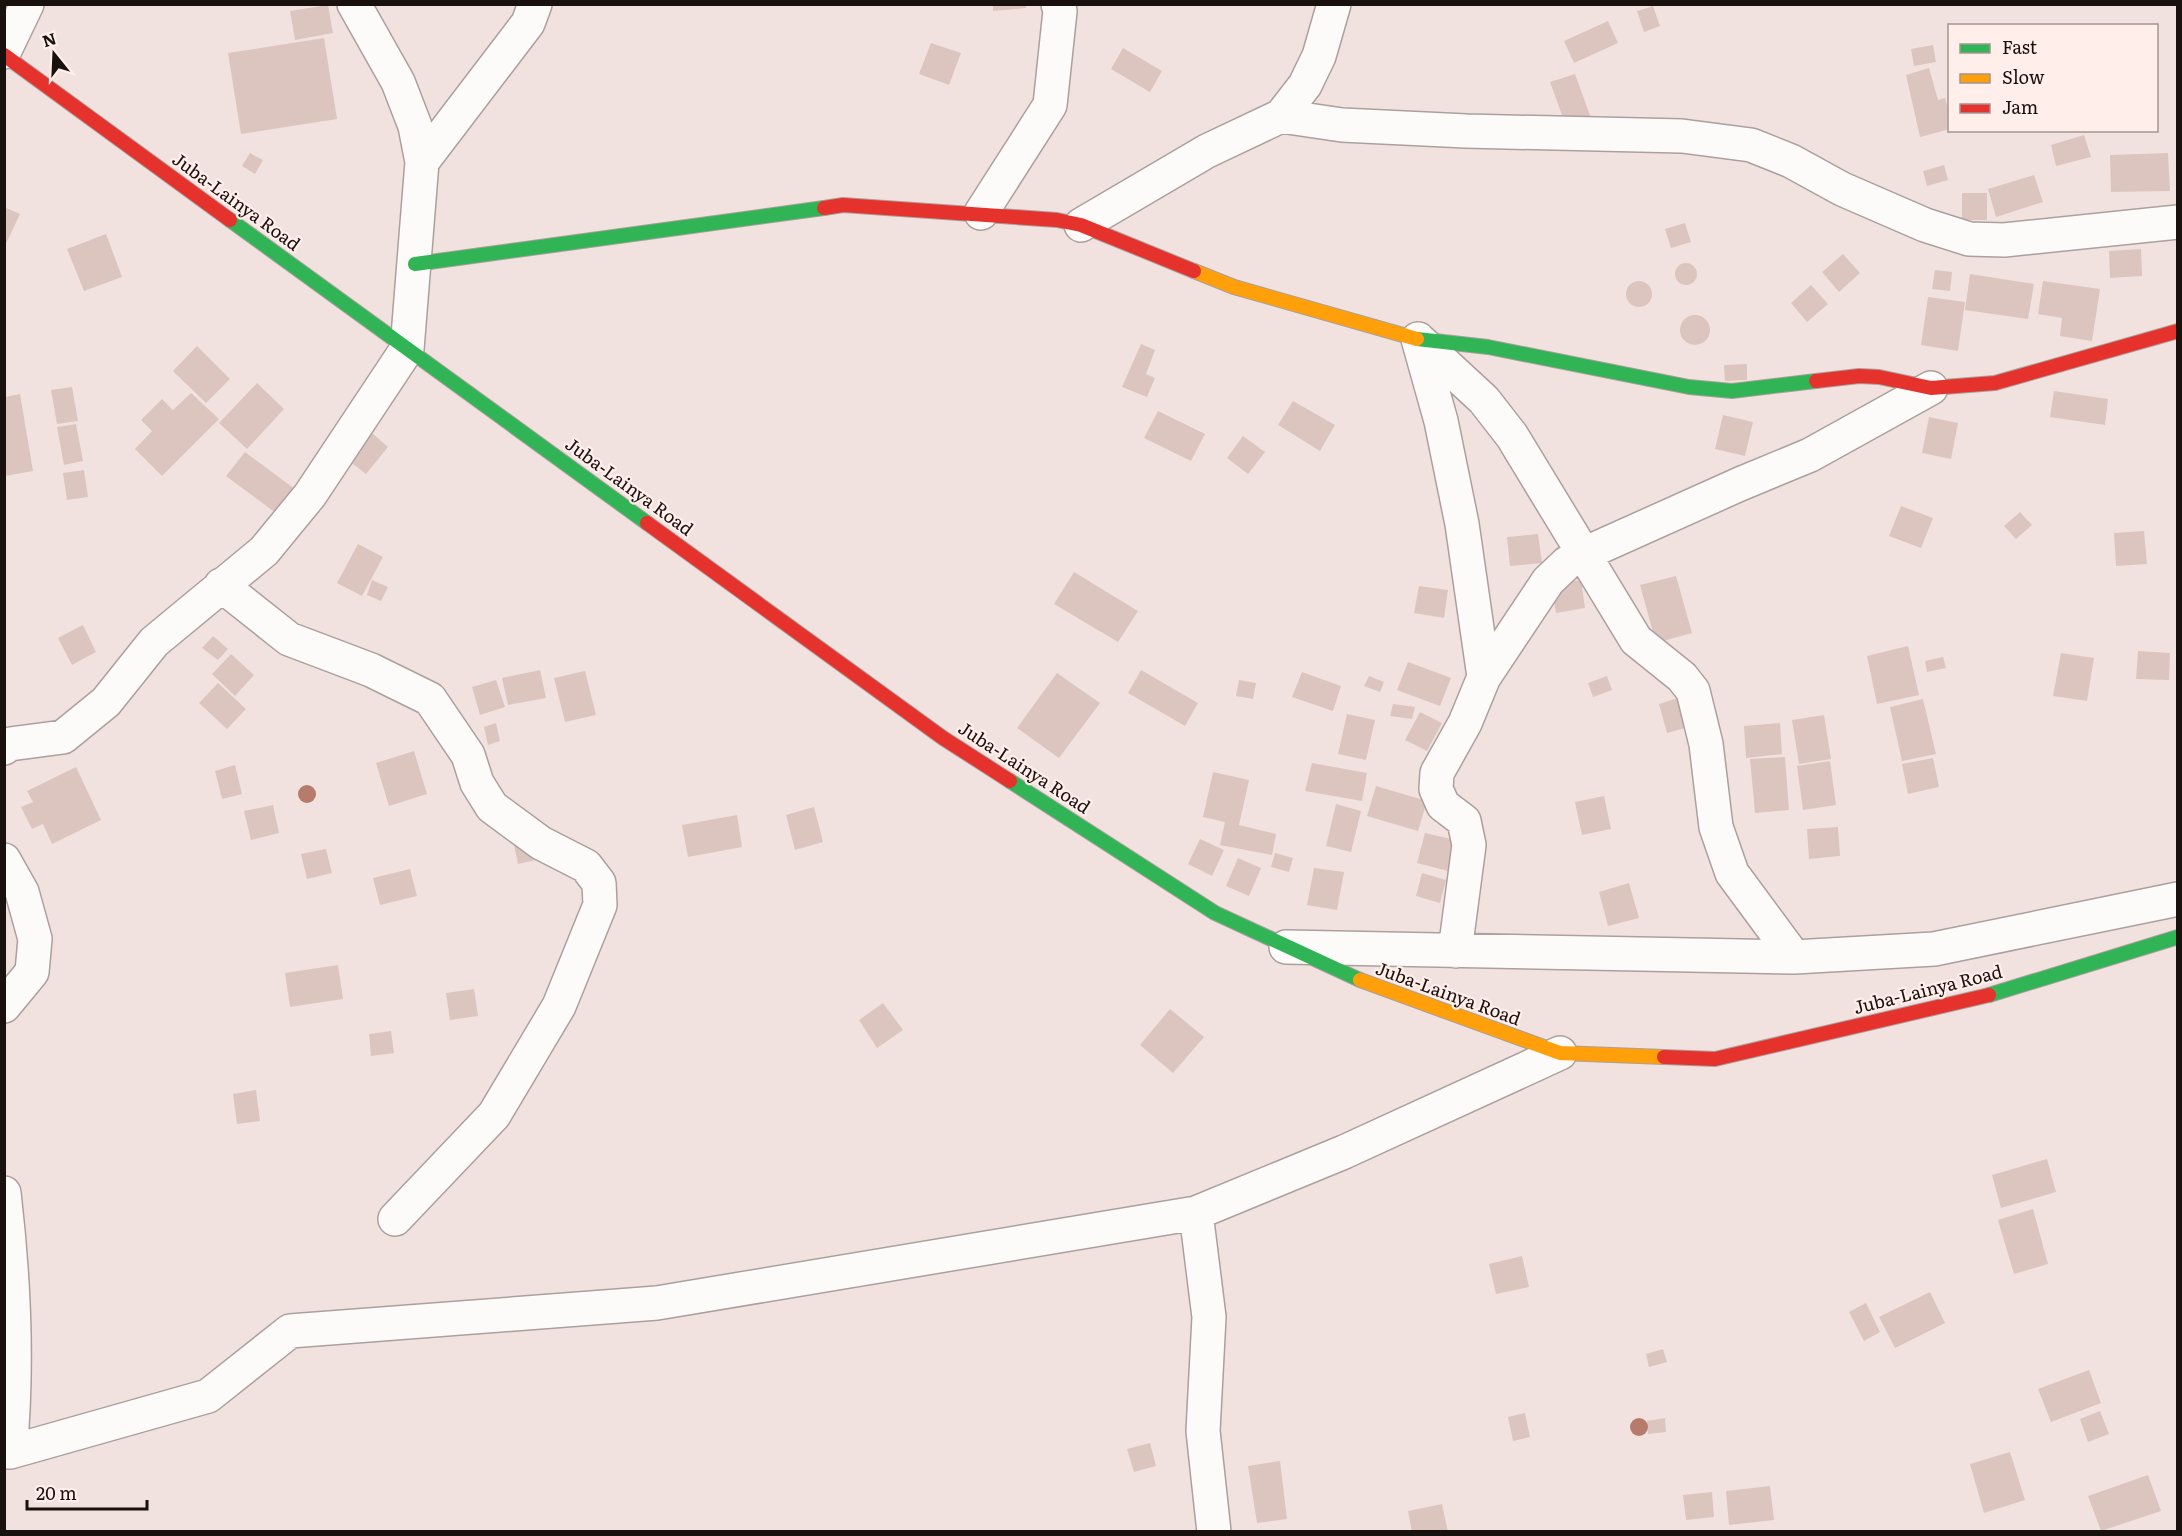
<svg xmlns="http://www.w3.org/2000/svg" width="2182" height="1536" viewBox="0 0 2182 1536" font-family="Literata,serif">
<rect width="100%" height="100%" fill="#f1e2df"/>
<path fill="#dcc5bf" d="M993,4H1026V8L993,11Z
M328,5L333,33L295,40L290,11Z
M1653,6L1660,26L1644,32L1637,11Z
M1608,21L1618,43L1574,63L1564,41Z
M324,38L337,119L241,134L228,53Z
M931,43L961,53L949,85L919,74Z
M1933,45L1936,62L1914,66L1911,49Z
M1123,48L1162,71L1150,92L1111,69Z
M1929,68L1938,100L1945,98L1950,115V129L1920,137L1906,75Z
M1575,74L1592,121L1567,129L1550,82Z
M2084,135L2091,157L2056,166L2051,145Z
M250,153L263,160L255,174L242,166Z
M2168,153L2170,191L2111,192L2110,155Z
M1944,165L1948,180L1927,186L1923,171Z
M2034,175L2043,202L1996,217L1988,189Z
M1962,193H1987V220H1962Z
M4,207L20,214L4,248Z
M1685,223L1691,242L1671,248L1665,229Z
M106,234L122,277L84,291L67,249Z
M2141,249L2142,276L2110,278L2109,251Z
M1843,254L1860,273L1839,292L1822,272Z
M1675 274a11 11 0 1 1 22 0a11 11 0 1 1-22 0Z
M1935,270L1952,272L1950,291L1932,289Z
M1970,274L2034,284L2028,319L1965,310Z
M2043,281L2100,289L2092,341L2060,336L2062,318L2038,314Z
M1626 294a13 13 0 1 1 26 0a13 13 0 1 1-26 0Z
M1811,285L1828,304L1807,322L1791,303Z
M1928,297L1965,302L1958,351L1921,345Z
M1680 330a15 15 0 1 1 30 0a15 15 0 1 1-30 0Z
M1141,344L1155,350L1146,374L1155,378L1147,397L1122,387Z
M197,346L230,379L206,403L173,371Z
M1747,364V380L1725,381L1724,365Z
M257,383L284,409L247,449L219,423Z
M72,387L78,421L57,424L51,390Z
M2054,391L2108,399L2105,425L2050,417Z
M191,393L219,419L162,476L135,449L152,431L141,420L162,399L173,410Z
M20,394L33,471L5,476V397Z
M1293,401L1335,425L1320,451L1278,425Z
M1158,411L1205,434L1191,461L1144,438Z
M1723,415L1753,422L1745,456L1715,449Z
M1929,417L1958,423L1951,459L1922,453Z
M76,424L83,461L64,465L57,427Z
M372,433L388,447L366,474L349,461Z
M1243,436L1265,452L1248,474L1227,458Z
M245,452L303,495L284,519L226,476Z
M84,470L88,497L67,500L63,473Z
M1901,506L1933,518L1921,548L1889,536Z
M2020,512L2032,525L2016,539L2004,526Z
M2144,531L2147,564L2116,566L2114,533Z
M1538,534L1542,563L1510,566L1507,537Z
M358,544L383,557L362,596L337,583Z
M1074,572L1138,611L1118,642L1054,604Z
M1676,576L1692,633L1656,643L1640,585Z
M372,580L388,587L381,601L367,595Z
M1581,580L1585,608L1556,613L1551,584Z
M1419,586L1448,590L1444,618L1414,613Z
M83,625L96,652L72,665L58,638Z
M213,636L228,649L218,660L202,648Z
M1908,646L1919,695L1877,704L1867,656Z
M2138,651L2170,653L2169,680L2136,679Z
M2061,653L2094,658L2087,701L2053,696Z
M231,654L254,675L235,696L212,674Z
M1943,657L1946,668L1927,672L1925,661Z
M1408,662L1451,678L1440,706L1397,690Z
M540,670L546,698L508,705L502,678Z
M1141,670L1198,703L1185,726L1128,693Z
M585,671L596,715L565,722L554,678Z
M1302,672L1341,686L1333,711L1292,697Z
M1057,673L1100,703L1059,758L1017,728Z
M1369,676L1384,682L1380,692L1364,686Z
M1607,676L1612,690L1593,697L1588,683Z
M496,680L505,707L480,715L472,687Z
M1239,680L1256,683L1253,699L1236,696Z
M218,683L246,709L227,729L199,703Z
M1688,695L1696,725L1667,733L1659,704Z
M1923,699L1936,754L1902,761L1890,707Z
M1393,704L1415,707L1412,719L1390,716Z
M1420,712L1442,723L1427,751L1405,740Z
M1347,714L1375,720L1366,760L1338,754Z
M1824,715L1831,759L1799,764L1792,720Z
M496,723L500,741L488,745L484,727Z
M1780,723L1782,754L1746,758L1744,726Z
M414,751L427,794L389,806L376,763Z
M1785,757L1789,810L1755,813L1750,759Z
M1933,758L1939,787L1908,794L1902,764Z
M1830,761L1836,805L1803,810L1797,766Z
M1312,763L1367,773L1362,801L1305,791Z
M235,765L242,794L222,799L215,771Z
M76,767L101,820L52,844L43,824L32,829L21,807L33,802L27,791Z
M1213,772L1249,780L1239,825L1276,834L1272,855L1220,845L1225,822L1203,817Z
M1376,786L1427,801L1418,831L1367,816Z
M1604,796L1611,829L1582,835L1575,802Z
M1336,804L1361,811L1351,852L1326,846Z
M273,805L279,833L251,840L244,811Z
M814,807L823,842L795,850L786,815Z
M737,815L742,847L688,857L682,825Z
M1838,827L1840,856L1809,859L1807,829Z
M1425,833L1456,840L1448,871L1417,863Z
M1200,839L1224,850L1212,876L1188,864Z
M532,842L536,860L518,864L514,845Z
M326,849L332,873L307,879L301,854Z
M1275,853L1293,858L1289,872L1271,867Z
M1238,858L1261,868L1249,896L1226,886Z
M1314,868L1344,872L1337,910L1307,905Z
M410,869L417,896L380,905L373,878Z
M1422,873L1446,880L1440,903L1416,896Z
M1629,883L1639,918L1608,926L1599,892Z
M338,965L343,999L290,1007L285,973Z
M474,989L478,1016L450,1020L446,993Z
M883,1003L903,1030L877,1048L859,1020Z
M1170,1009L1204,1037L1173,1073L1140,1045Z
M391,1031L394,1053L371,1056L369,1034Z
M256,1090L260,1121L237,1124L233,1094Z
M2047,1159L2056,1192L2001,1208L1992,1175Z
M2033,1209L2048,1264L2014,1274L1998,1220Z
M1522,1256L1529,1287L1496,1294L1489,1264Z
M1930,1292L1945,1323L1895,1348L1879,1317Z
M1866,1303L1880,1332L1864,1341L1849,1312Z
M1663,1349L1667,1362L1649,1367L1646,1354Z
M2089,1370L2101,1403L2051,1422L2038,1389Z
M2100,1411L2109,1434L2088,1442L2080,1419Z
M1525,1413L1530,1437L1513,1441L1508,1417Z
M1665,1418L1666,1432L1648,1434L1647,1421Z
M1150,1443L1156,1466L1134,1472L1127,1449Z
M2010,1452L2025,1500L1984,1513L1970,1464Z
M1280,1461L1287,1519L1257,1523L1248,1466Z
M2148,1475L2161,1511L2101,1531L2088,1496Z
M1770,1486L1774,1520L1729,1525L1726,1491Z
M1712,1492L1714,1517L1686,1520L1683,1495Z
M1442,1504L1448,1532H1412L1408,1511Z"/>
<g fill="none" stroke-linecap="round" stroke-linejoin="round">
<defs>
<path id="street" d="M4,52L27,4
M1281,116L1342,125L1466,131L1682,136L1751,145L1791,161L1842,189L1925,225L1969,239L2004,240L2178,222
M422,162L528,23L535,4
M981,213L1050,105L1060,11L1058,4
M1081,225L1207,151L1281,116L1305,85L1319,56L1334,4
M1418,339L1484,400L1512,436L1636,640L1682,677L1693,691L1706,744L1716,827L1732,873L1794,957
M1418,339L1441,421L1462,524L1484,677
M221,585L289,639L371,670L430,699L468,755L477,783L492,807L541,843L586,866L599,883L600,905L559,1006L494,1115L395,1219
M4,748L10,744L63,737L106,702L154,642L264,551L310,495L407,349L422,162L415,126L398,82L354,4
M4,860L22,892L35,939L32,972L4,1006
M1286,947L1794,957L1934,949L2178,899
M1455,951L1469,845L1464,821L1443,805L1436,789L1437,773L1465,723L1484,677L1548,581L1567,563L1584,554L1740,484L1810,455L1931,388
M4,1193C14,1278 18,1367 10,1452
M1196,1213L1209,1317L1203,1431L1214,1532
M4,1452H10L208,1396L290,1331L657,1303L1196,1213L1344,1152L1560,1053"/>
<path id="fast" d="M230,220L647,523
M415,264L824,208
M1417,339L1488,347L1689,387L1732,391L1816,381
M1010,781L1215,913L1360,980
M1989,995L2178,937"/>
<path id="slow" d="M1194,271L1234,287L1417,339
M1360,980L1560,1053L1664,1057"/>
<path id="jam" d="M4,55L230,220
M824,208L843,205L1057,220L1081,225L1194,271
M1816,381L1859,376L1879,377L1931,388L1995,383L2178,331
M647,523L943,738L1010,781
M1664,1057L1715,1059L1989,995"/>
</defs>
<use href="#street" stroke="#aba09d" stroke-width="36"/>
<use href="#fast" stroke="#aba09d" stroke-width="16"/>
<use href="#slow" stroke="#aba09d" stroke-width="16"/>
<use href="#jam" stroke="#aba09d" stroke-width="16"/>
<use href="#street" stroke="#fdfbfa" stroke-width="33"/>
<use href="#fast" stroke="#30b455" stroke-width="14"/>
<use href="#slow" stroke="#ff9f0a" stroke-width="14"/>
<use href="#jam" stroke="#e5322d" stroke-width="14"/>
</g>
<g fill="#b67b6b">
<circle cx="307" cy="794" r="9"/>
<circle cx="1639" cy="1427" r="9"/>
</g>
<g text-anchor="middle" stroke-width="4.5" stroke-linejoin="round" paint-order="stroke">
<g font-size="18" fill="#19110e" stroke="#ffeeea">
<text transform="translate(236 202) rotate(36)" y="6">Juba-Lainya Road</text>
<text transform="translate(629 487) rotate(36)" y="6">Juba-Lainya Road</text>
<text transform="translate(1024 768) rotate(33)" y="6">Juba-Lainya Road</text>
<text transform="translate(1928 990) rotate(-14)" y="6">Juba-Lainya Road</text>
<text transform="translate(1448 994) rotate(20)" y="6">Juba-Lainya Road</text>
</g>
</g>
<rect width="2182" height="1536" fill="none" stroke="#19110e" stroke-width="12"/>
<rect x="1948" y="24" width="210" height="108" fill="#ffeeea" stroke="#a39692" stroke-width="1.5"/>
<rect x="1960" y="44" width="30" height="9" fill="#30b455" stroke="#a39692" stroke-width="1.5"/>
<text x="2002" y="54" font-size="18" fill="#19110e">Fast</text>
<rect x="1960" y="74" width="30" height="9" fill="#ff9f0a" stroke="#a39692" stroke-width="1.5"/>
<text x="2002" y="84" font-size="18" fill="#19110e">Slow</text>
<rect x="1960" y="104" width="30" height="9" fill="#e5322d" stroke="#a39692" stroke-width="1.5"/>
<text x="2002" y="114" font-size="18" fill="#19110e">Jam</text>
<g transform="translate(54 54) rotate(342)" stroke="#ffeeea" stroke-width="4.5" paint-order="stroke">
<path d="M0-4.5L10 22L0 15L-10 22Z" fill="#19110e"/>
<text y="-9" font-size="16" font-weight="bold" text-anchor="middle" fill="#19110e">N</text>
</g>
<path d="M27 1500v9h120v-9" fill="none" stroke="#19110e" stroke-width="3"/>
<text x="36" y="1500" font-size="18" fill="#19110e" stroke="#ffeeea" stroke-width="4.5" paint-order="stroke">20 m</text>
</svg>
